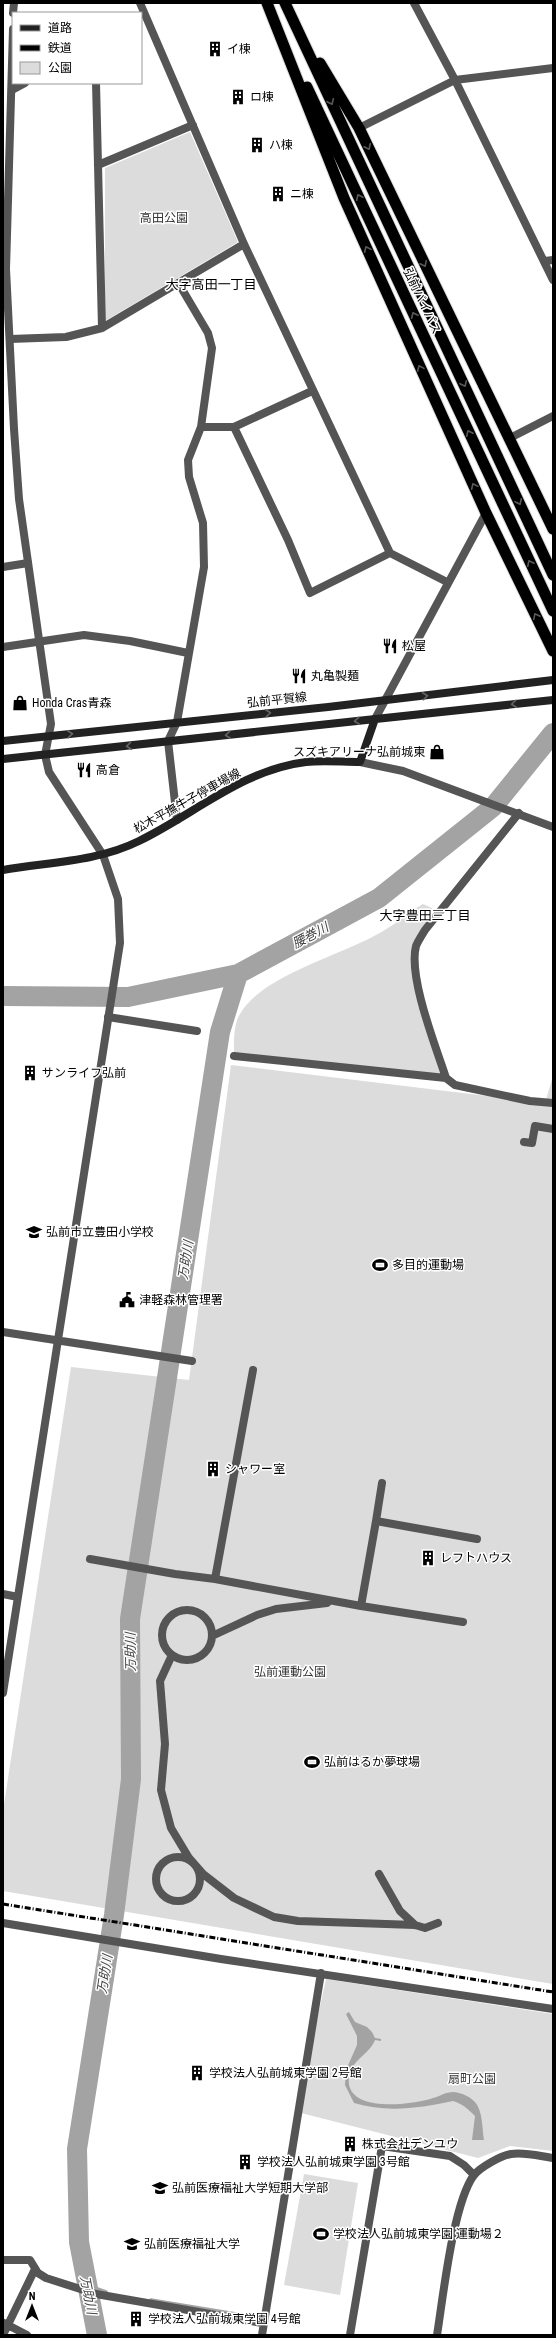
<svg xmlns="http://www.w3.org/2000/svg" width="556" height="2338" viewBox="0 0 556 2338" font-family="'Roboto Condensed','Noto Sans JP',sans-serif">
<rect width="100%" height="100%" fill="#fff"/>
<path fill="#dcdcdc" d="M190,132L238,242L105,321V168Z
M423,904L432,908C431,931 420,931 416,947C410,969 438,1052 446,1078L234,1056C234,1044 233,1025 240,1014C265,972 347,955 388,928C401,920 410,911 423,904Z
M231,1065L545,1103L553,1076V1984L3,1891V1811L71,1367L189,1380Z
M326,1979L553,2014V2151L510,2146L478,2158L297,2112Z
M304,2174L358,2183L340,2295L284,2285Z"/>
<path fill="#a3a3a3" d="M349,2012L355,2022L367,2027L372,2032L375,2038L381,2039V2041L375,2040C369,2055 351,2060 349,2077C344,2114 413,2105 433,2098C441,2096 445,2092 454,2092C462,2093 469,2096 475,2102C483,2111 482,2129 484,2140H472L475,2116C468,2109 463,2104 453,2101C420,2108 387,2113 354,2103L345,2085L346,2070L357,2045V2036L346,2014Z"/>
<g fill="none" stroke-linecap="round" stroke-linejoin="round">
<path stroke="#a3a3a3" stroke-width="3.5" d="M92,2287L106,2292
M151,2300L248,2316"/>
<path stroke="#a3a3a3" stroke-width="20" d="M3,996L128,997L238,974L379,898L493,807L553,733
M97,2335L79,2242L77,2149L114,1915L131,1779L130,1619L220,1032L238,974"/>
<defs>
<path id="trunk" d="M267,3L344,198L486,513L553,651
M285,3L553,575
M320,63L359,128L553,529
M307,87L553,611"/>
</defs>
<use href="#trunk" stroke="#dbdbdb" stroke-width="13"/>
<path stroke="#555" stroke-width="8" d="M524,1142L532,1143L535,1126L553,1129
M253,1370L215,1579L361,1606L463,1622
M382,1483L376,1521L477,1539
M90,1559L175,1574L215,1579
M361,1606L376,1521
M162 1635a25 25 0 1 1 50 0a25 25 0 1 1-50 0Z
M212,1636L257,1615L276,1609L327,1603
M172,1655L160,1681L165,1744L161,1790L171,1828L189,1858L203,1874L234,1898L274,1917L298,1921L415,1925L425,1928L438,1923
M156 1879a22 22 0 1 1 44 0a22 22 0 1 1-44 0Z
M379,1874L400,1911L415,1925"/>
<path stroke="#555" stroke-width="8" d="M140,3L244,244L390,553L447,582
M414,3L455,80L553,280
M96,83L102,328
M12,90L25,83
M359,128L455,80L553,68
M98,165L193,125
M545,261L553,260
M10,339L66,337L102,328L244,244
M201,427H234L312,391
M234,427L288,540L310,593L390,553
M510,438L553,416
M3,567L28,563
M3,647L84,635L130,641L188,653
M177,820L168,741L177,722L204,567L203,523L189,477L188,460L201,427L212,348L208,333L179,284
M108,1017L197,1031
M234,1056L446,1078L455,1085L530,1101L553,1103
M446,1078C436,1047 408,977 416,946C418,941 422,935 425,930L519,813
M3,1594L18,1597
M3,1693L58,1340
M3,1923L221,1959L553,2009
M3,2260H30L38,2273L46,2278L96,2294L262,2323
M4,2323L27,2335
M3,2335L35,2269
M262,2335L321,1973
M350,2335L382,2146L450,2156L464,2165L474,2175"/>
<path stroke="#555" stroke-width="8" d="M13,13L14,3
M13,29L6,269L14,429L19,499L51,724L45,755L49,772L103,855L118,899L120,943L58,1340
M375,719L486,513
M360,762L403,771L553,827
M3,1332L192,1361
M437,2335C443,2298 453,2203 474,2175C481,2167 500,2156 511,2154C525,2152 539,2156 553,2158"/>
<path stroke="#222" stroke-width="8" d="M3,741L328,707L553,680
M3,759L553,700
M3,870C48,862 97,862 139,841C193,815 244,769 306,762C323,760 342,762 360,762L375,719"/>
<use href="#trunk" stroke="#000" stroke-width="11"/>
<path stroke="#000" stroke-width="3" stroke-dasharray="6 2 1 2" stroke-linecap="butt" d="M3,1904L553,1992"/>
</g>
<defs><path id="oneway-chevron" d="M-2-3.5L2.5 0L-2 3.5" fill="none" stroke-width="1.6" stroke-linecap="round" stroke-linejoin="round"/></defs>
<g stroke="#595959">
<use href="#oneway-chevron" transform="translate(331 102) rotate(65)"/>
<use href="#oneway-chevron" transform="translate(368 147) rotate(64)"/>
<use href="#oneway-chevron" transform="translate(359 197) rotate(-115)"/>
<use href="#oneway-chevron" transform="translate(367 249) rotate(-114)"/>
<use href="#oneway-chevron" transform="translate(424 264) rotate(64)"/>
<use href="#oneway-chevron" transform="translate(414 315) rotate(-115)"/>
<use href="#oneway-chevron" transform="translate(420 368) rotate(-114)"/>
<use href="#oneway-chevron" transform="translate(464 384) rotate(65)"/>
<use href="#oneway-chevron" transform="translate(469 433) rotate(-115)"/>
<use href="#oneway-chevron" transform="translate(474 486) rotate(-114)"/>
<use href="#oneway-chevron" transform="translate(519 502) rotate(65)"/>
<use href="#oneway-chevron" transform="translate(530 563) rotate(-116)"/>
<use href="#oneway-chevron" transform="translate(536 616) rotate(-116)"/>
</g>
<g stroke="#646464">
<use href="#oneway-chevron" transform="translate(425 696) rotate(-7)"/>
<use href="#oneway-chevron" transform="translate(514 704) rotate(174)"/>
<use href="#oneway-chevron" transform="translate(268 713) rotate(-6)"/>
<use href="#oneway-chevron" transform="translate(357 721) rotate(174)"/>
<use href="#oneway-chevron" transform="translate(70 734) rotate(-6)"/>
<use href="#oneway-chevron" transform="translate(228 735) rotate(174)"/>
<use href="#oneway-chevron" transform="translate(129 746) rotate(174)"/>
</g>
<defs>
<symbol id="building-bare" viewBox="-9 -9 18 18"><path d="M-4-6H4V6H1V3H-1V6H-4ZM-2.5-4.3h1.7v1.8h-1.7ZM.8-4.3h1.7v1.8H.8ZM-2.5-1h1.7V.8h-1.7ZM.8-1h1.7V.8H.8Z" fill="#000" stroke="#fff" stroke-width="2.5" paint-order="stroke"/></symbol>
<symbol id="restaurant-bare" viewBox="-9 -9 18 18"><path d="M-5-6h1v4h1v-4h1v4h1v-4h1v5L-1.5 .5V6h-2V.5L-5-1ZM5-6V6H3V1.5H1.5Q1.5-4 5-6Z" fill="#000" stroke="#fff" stroke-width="2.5" paint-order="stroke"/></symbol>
<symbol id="shop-bare" viewBox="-9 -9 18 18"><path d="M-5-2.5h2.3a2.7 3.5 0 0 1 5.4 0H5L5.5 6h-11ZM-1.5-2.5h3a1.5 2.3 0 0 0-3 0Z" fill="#000" stroke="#fff" stroke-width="2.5" paint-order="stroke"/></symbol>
<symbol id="school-bare" viewBox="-9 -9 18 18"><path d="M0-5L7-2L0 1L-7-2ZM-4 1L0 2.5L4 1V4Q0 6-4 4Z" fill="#000" stroke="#fff" stroke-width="2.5" paint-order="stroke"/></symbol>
<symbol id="stadium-bare" viewBox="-9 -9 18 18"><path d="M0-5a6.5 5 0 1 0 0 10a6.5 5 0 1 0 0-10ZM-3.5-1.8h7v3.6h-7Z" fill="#000" stroke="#fff" stroke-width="2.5" paint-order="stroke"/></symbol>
<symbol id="civic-bare" viewBox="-9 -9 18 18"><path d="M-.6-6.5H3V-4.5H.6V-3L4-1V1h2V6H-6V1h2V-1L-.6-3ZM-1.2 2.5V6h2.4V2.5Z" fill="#000" stroke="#fff" stroke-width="2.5" paint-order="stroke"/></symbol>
<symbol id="university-bare" viewBox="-9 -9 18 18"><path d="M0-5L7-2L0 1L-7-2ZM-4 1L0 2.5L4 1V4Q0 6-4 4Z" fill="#000" stroke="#fff" stroke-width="2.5" paint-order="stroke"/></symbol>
</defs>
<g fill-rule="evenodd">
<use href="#building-bare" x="204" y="38" width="22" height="22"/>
<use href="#building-bare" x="227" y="86" width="22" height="22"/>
<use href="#building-bare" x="246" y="134" width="22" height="22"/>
<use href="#building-bare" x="267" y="183" width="22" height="22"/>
<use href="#restaurant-bare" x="379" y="635" width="22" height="22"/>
<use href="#restaurant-bare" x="288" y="665" width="22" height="22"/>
<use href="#shop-bare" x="9" y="692" width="22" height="22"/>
<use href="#shop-bare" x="426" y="741" width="22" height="22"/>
<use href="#restaurant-bare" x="73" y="759" width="22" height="22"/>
<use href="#building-bare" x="19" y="1062" width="22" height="22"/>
<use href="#school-bare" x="23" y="1221" width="22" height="22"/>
<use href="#stadium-bare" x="369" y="1254" width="22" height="22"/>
<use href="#civic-bare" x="116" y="1289" width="22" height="22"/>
<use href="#building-bare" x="202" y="1458" width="22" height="22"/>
<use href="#building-bare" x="417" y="1547" width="22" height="22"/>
<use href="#stadium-bare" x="301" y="1751" width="22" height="22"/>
<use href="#building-bare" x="186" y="2062" width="22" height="22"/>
<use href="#building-bare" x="339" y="2133" width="22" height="22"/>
<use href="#building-bare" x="234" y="2151" width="22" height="22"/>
<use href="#university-bare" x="149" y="2177" width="22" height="22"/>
<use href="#stadium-bare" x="310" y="2223" width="22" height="22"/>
<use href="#university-bare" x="121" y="2233" width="22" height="22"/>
<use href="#building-bare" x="125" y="2308" width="22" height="22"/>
</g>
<g text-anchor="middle" stroke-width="3" stroke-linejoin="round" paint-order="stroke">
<g font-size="12" fill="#000" stroke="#fff" text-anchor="start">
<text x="227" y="53">イ棟</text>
<text x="250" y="101">ロ棟</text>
<text x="269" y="149">ハ棟</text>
<text x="290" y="198">ニ棟</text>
<text x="402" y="650">松屋</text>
<text x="311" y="680">丸亀製麺</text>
<text x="32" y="707">Honda Cras青森</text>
<text x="425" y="756" text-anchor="end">スズキアリーナ弘前城東</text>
<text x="96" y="774">高倉</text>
<text x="42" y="1077">サンライフ弘前</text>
<text x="46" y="1236">弘前市立豊田小学校</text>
<text x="392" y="1269">多目的運動場</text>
<text x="139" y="1304">津軽森林管理署</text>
<text x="225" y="1473">シャワー室</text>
<text x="440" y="1562">レフトハウス</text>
<text x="324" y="1766">弘前はるか夢球場</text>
<text x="209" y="2077">学校法人弘前城東学園 2号館</text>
<text x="362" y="2148">株式会社デンユウ</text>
<text x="257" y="2166">学校法人弘前城東学園 3号館</text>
<text x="172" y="2192">弘前医療福祉大学短期大学部</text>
<text x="333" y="2238">学校法人弘前城東学園 運動場２</text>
<text x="144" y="2248">弘前医療福祉大学</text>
<text x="148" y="2323">学校法人弘前城東学園 4号館</text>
</g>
<g font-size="12" fill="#333" stroke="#fff">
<text x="164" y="222">高田公園</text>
<text x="290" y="1676">弘前運動公園</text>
<text x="472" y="2083">扇町公園</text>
</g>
<g font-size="12" fill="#000" stroke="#fff">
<text transform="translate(422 301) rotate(65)" y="4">弘前バイパス</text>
<text transform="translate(277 700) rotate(-6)" y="4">弘前平賀線</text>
<text transform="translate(187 801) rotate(-29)" y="4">松木平撫牛子停車場線</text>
</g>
<g font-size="13" fill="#000" stroke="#fff">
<text x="211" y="289">大字高田一丁目</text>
<text x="425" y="920">大字豊田三丁目</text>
</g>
<g font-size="13" font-style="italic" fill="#444" stroke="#fff">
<text transform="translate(310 935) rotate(-28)" y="5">腰巻川</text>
<text transform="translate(185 1260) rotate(-81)" y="5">万助川</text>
<text transform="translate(130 1652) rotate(-91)" y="5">万助川</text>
<text transform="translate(104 1974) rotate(-81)" y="5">万助川</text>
<text transform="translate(89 2295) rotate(79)" y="5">万助川</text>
</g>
</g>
<rect width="556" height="2338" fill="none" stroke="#000000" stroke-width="8"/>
<rect x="12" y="12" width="130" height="72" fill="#ffffff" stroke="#999999"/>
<rect x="20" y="25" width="20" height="6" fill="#222222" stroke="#999999"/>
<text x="48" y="32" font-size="12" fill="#000000">道路</text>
<rect x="20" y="45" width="20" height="6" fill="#000000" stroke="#999999"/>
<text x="48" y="52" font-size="12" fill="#000000">鉄道</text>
<rect x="20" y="62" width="20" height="12" fill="#dcdcdc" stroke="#999999"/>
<text x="48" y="72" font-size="12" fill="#000000">公園</text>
<g transform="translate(32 2306)" stroke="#ffffff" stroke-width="3" paint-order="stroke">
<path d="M0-3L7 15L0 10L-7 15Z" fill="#000000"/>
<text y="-6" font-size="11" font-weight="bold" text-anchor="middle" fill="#000000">N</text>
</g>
</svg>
